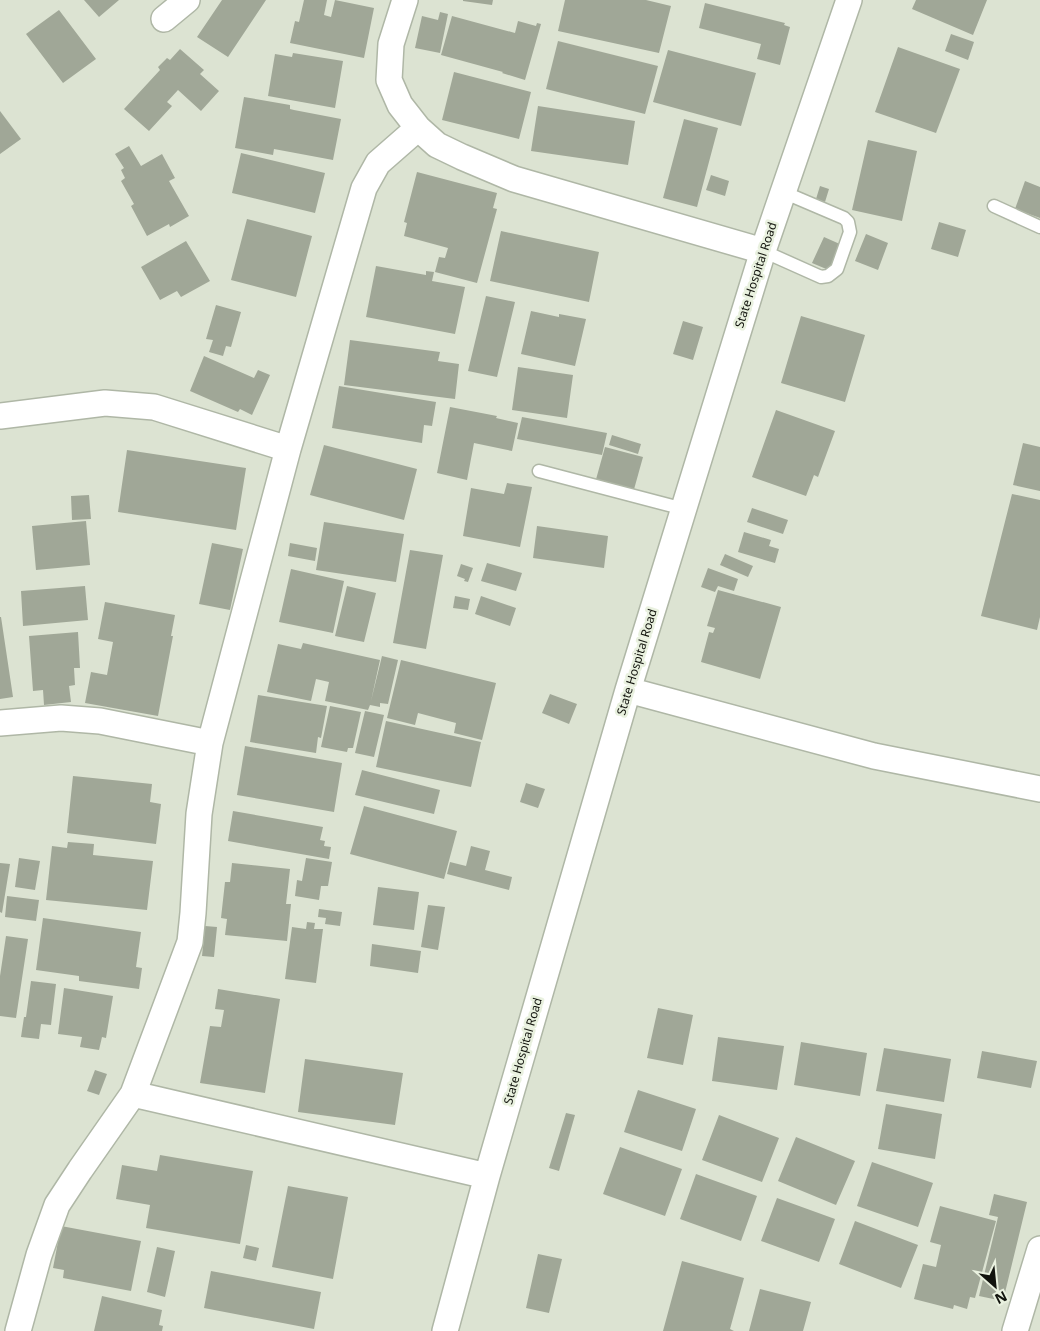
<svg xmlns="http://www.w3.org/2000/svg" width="1040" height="1331" viewBox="0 0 1040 1331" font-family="'Noto Sans',sans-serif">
<rect width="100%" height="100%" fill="#dce3d2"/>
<path fill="#a0a797" d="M84,0H119L99,17Z
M222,0H266L228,57L197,37Z
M304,0H327L324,15L331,17L335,0L374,8L364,58L290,43L295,21L299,22Z
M463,0H493L492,5L463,1Z
M565,0H646L671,6L659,53L558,31Z
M916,0H987L973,35L912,9Z
M705,3L785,23L784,25L790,27L780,65L757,59L761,44L699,28Z
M59,10L96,59L63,83L26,34Z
M440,12L448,14L440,53L415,48L422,16L438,20Z
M452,16L515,33L518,21L536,26L537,23L541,24L525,80L502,73L503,72L441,55Z
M951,34L974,42L968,60L945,51Z
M558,41L658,66L645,114L546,89Z
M898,47L960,69L936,133L875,112Z
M180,49L204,70L200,74L219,91L201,111L178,90L167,102L172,106L149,131L124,109L160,70L158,67L167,58L170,60Z
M668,50L756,73L741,126L653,102Z
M293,53L343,61L335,108L268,96L275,54L292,57Z
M454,72L531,92L519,139L442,120Z
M244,97L290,105V109L294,110L341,119L333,160L274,149L273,155L235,148Z
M538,106L635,121L628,165L531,151Z
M0,111L21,139L0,154Z
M684,119L718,128L697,207L663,198Z
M868,140L917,151L902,221L852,210Z
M129,146L141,166L162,154L175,178L169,181L189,216L170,227L169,224L147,236L131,206L134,204L121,181L125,178L121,170L124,168L115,154Z
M241,153L325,173L315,213L232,193Z
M417,172L497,193L493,208L497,209L477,283L435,272L439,257L445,258L448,248L404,236L407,223L404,222Z
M711,175L729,181L725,196L706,190Z
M1025,181L1040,187V218L1015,209Z
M820,186L829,189L825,202L816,199Z
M247,219L312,236L296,297L231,280Z
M939,222L966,230L958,257L931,249Z
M501,231L599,252L589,302L490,281Z
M866,234L888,243L878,270L855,261Z
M824,237L842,245L831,271L812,263Z
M186,241L210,281L181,297L177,291L160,300L141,267Z
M376,266L426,275V271L434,272L432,281L465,287L455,334L366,317Z
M486,296L515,302L497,377L468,371Z
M216,305L241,312L231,347L226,346L223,356L209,352L213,340L206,339Z
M531,311L559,317V314L586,319L575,366L521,354Z
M801,316L865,335L845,402L781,383Z
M683,321L703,327L693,360L673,354Z
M350,340L440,352L438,361L459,364L455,399L344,385Z
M204,356L254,378L258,370L270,375L252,415L240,409L238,412L190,391Z
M518,367L573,375L567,418L512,410Z
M339,386L436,402L432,426L424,425L422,443L332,428Z
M450,407L497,416L496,418L518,423L512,451L474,443L467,480L437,473Z
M776,410L835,431L818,477L814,475L806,496L752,477Z
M522,417L607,433L602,455L517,439Z
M612,435L641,444L638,454L609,445Z
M1023,443L1040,447V491L1013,485Z
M324,445L417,469L404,520L310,495Z
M605,447L643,457L633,493L595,483Z
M127,450L246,468L236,530L118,512Z
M507,483L532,487L520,547L463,536L471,488L504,494Z
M1012,494L1040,500V617L1037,630L981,616Z
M89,495L91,519L72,520L71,496Z
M752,508L788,520L783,534L747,522Z
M86,521L90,565L36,570L32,526Z
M324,522L404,534L396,582L316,570Z
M537,526L608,536L604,568L533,558Z
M744,532L771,540L769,546L779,549L775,563L738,552Z
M212,543L243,549L230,610L199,604Z
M290,543L317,548L315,561L288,556Z
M410,550L443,555L426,649L393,643Z
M725,554L753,566L748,577L720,565Z
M487,563L522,573L516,591L481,581Z
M461,564L473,568L468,582L464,581L465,579L457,576Z
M708,568L738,579L734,591L718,586L715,592L701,587Z
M291,569L344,581L333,633L279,622Z
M85,586L88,620L23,626L21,591Z
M347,586L376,593L364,642L335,636Z
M718,590L781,607L760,679L701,662L709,632L713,633L715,628L707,626Z
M455,596L470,599L468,610L453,608Z
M481,596L516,608L510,626L475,614Z
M105,602L175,615L171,636H173L158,716L85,703L91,672L107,675L113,642L98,639Z
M0,617H1L13,697L0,699Z
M78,632L80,668H74L75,685L69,686L71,702L44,705L43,690L33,691L29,636Z
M303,643L380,660L371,701L382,656L398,660L388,704L380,703V707L370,705L368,710L325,701L329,682L316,679L311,701L267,692L278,644L301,649Z
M401,660L496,683L482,740L454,733L456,723L418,713L415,725L387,718Z
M550,694L577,704L569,724L542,713Z
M258,695L327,706L321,738L318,737L316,753L250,742Z
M330,706L361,712L353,748H348L347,752L321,747Z
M365,711L384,715L374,757L355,753Z
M386,721L481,742L471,787L376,767Z
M245,746L342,763L334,812L237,795Z
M362,770L440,790L434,814L355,795Z
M73,776L152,784L150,802L161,804L156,844L67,833Z
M526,783L545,789L538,808L520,802Z
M364,806L457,831L444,879L350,854Z
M233,811L323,827L320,840L325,841L324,846L331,847L329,859L228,841Z
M68,842L94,844L93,855L153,861L147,910L46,900L52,846L67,848Z
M471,846L490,851L485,870L512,877L509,890L447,874L450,862L466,866Z
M19,858L40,861L35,890L15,887Z
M306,858L332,862L328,886H321L319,900L295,896L297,880L302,881Z
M0,863L10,864L2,913L0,912Z
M232,863L290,869L286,904H291L287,941L225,935L227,919L221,918L225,882H230Z
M378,887L419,892L414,930L373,925Z
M7,896L39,900L36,921L5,917Z
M428,905L445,907L438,950L421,947Z
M319,909L342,912L340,926L325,924L326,918L318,917Z
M43,918L141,932L136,967L142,968L139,989L79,981V976L36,970Z
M307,922L315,923L314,929H323L316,983L285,979L292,927L306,929Z
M205,926L217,927L214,957L202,956Z
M6,936L28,939L16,1018L0,1016V976Z
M372,944L421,951L418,973L370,966Z
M31,981L56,984L51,1025L41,1024L39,1039L21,1037L24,1017H26Z
M64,988L113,996L106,1038L102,1037L99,1050L80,1047L82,1037L58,1034Z
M218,989L280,999L265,1093L200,1083L210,1026L221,1027L224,1010L215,1009Z
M658,1008L693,1015L683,1065L647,1058Z
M718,1037L784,1046L777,1090L712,1081Z
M801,1042L867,1053L860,1096L794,1085Z
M884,1048L951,1059L944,1102L876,1091Z
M982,1051L1037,1061L1031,1088L977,1078Z
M305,1059L403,1073L395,1125L298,1112Z
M95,1070L107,1074L99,1095L87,1091Z
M638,1090L696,1109L682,1151L624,1132Z
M886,1104L942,1114L935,1159L878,1149Z
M566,1113L575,1115L559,1171L549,1168Z
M719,1115L779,1138L762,1182L702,1160Z
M796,1137L855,1161L836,1205L778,1181Z
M620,1147L682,1169L665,1216L603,1194Z
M160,1155L253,1171L240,1244L146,1228L150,1205L116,1199L122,1165L157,1171Z
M872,1162L933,1183L918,1227L857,1206Z
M696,1174L757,1196L741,1241L680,1219Z
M288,1186L348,1197L333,1279L272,1267Z
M994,1194L1027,1202L1003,1301L979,1296L998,1217L989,1215Z
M777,1198L835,1219L819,1262L761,1241Z
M940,1206L996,1221L975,1298L970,1297L967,1309L954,1305L953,1309L914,1299L923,1264L936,1267L941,1245L930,1242Z
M855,1221L918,1245L901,1288L839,1264Z
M61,1226L141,1241L131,1291L63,1278L64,1270L53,1268Z
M246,1245L259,1248L256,1261L243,1258Z
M157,1247L175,1251L165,1297L147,1292Z
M538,1254L562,1259L549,1313L526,1308Z
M682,1261L744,1278L730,1329L734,1331H663Z
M211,1271L321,1292L314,1329L204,1308Z
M760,1289L811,1302L803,1331H749Z
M102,1296L162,1310L159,1325L163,1326L162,1331H94Z"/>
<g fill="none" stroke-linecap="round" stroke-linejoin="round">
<defs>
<path id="lane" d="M994,206L1040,227
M763,251L821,277L828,276L837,269L850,232L848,222L844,218L783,192
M539,471L684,509"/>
<path id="street" d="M405,0L391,44L389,80L400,105L418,128L437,145L462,157L514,179L763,251
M164,19L187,0
M0,416L105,403L154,407L288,449
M628,690L874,756L1040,789
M0,723L61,718L100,721L210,743
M133,1094L487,1176
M18,1331L39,1255L57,1205L80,1170L133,1094L190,942L193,913L199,814L210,743L288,449L364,188L378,163L418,128
M445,1331L487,1176L628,690L763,251L849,0
M1015,1331L1040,1249"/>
</defs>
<use href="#lane" stroke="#afb7a6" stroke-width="15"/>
<use href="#street" stroke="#afb7a6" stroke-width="28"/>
<use href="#lane" stroke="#fff" stroke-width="12"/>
<use href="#street" stroke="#fff" stroke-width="25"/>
</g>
<g text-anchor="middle" stroke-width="5" stroke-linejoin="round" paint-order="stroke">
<g font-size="12" fill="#11130d" stroke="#e9f1df">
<text transform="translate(756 275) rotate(-72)" y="4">State Hospital Road</text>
<text transform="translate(637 662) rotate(-73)" y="4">State Hospital Road</text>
<text transform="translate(523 1051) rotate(-74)" y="4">State Hospital Road</text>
</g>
</g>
<g transform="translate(995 1286) rotate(153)" stroke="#e9f1df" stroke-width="4" paint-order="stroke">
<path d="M0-4L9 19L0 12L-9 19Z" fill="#11130d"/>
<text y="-8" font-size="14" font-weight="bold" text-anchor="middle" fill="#11130d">N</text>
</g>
</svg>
